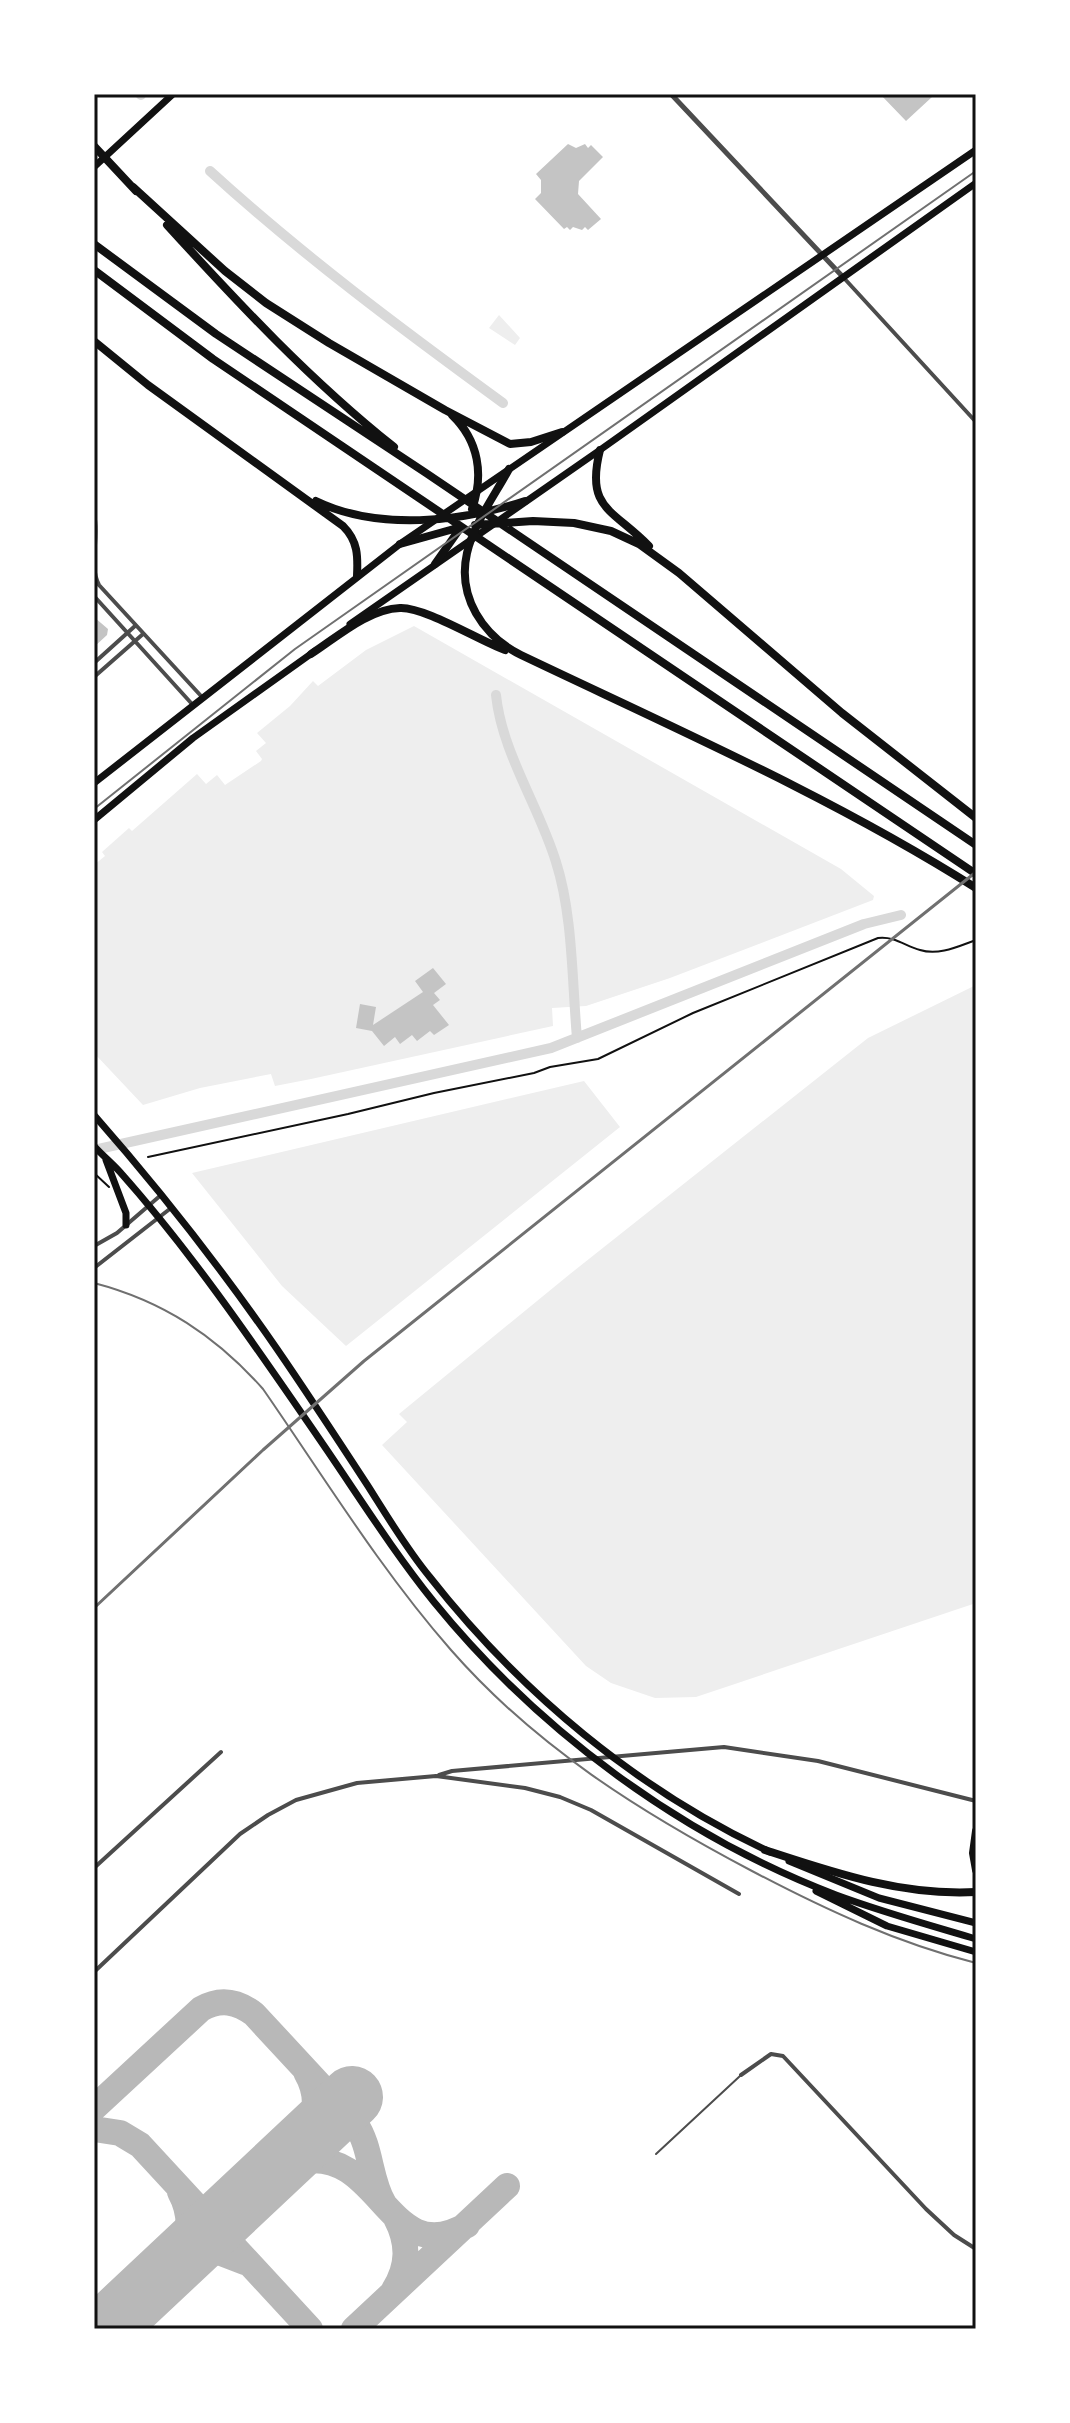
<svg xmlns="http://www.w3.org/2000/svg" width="1070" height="2423" viewBox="0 0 1070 2423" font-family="'DM Sans',sans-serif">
<rect width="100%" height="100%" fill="#fff"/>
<path fill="#eee" d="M499,315L520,338L515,345L489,328Z
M414,626L841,869L874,896L873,900L670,978L586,1006L552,1008L553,1026L311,1079L275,1086L271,1074L200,1088L143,1105L94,1053V865L105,856L102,852L129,828L132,831L197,774L206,784L217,775L225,785L261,761L262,759L256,751L266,743L257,733L290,706L313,681L318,686L366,650Z
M976,985V1603L696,1697L655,1698L611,1683L586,1666L382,1445L407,1422L399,1414L570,1274L868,1038Z
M584,1081L620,1127L346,1346L282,1286L192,1173Z"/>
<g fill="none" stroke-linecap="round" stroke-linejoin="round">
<path stroke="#d9d9d9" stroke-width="10" d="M140,94L141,95
M210,171C302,255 403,330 503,403
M496,695C502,753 539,806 556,862C573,915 572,982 577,1038
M94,1150L551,1048L864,924L901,915"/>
<path stroke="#b8b8b8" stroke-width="26" d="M94,2108L201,2009C220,1998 237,2001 254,2014L355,2123C372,2148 369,2179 384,2204
M94,2129L120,2133L140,2145L310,2329
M278,2167C304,2139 329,2112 306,2072
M270,2175C281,2169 292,2163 304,2161C381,2149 389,2271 467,2225
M180,2259C191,2237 192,2214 180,2192
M180,2259L219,2252L245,2262
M394,2290C409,2266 409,2243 396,2218
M94,2315L119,2310L132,2303
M354,2329L507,2186"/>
<path stroke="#b8b8b8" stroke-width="62" d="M105,2329L352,2097"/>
</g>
<path fill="#c4c4c4" d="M880,94H929L932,97L906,121Z
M568,144L576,148L585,144L588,148L591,145L603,157L579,181L578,194L601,219L588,230L585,227L582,230L573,227L570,230L567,227L564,229L535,199L541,193V180L536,174Z
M94,617L108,629L107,635L94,647Z
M433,968L446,984L434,993L440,1000L433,1005L449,1025L434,1035L430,1031L417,1041L412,1035L400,1044L395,1037L384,1046L372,1031L356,1028L360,1004L376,1007L373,1025L423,992L415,981Z"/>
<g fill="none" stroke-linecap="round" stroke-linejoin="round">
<path stroke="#111" stroke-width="2" d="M148,1157L348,1114L434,1093L534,1073L550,1067L598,1059L693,1013L878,938C895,936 905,946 920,950C939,956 959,946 976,940
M94,1173L109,1187"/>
<path stroke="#4c4c4c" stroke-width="2" d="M656,2154L740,2076"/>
<path stroke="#4c4c4c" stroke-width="4" d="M843,277L976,422
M94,514C100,537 88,564 99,585L202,697
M94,596L192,704
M94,663L135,626
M94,677L143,634
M94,1246L117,1233L161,1195
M94,1268L171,1208
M439,1775L452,1771L724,1747L818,1761L976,1801
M94,1868L221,1752
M94,1972L240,1834L268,1815L296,1800L357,1783L436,1776L525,1788L560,1797L591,1810L739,1894
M741,2075L771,2054L783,2056L926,2209L954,2235L976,2249"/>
<path stroke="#4c4c4c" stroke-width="5" d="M671,94L843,277"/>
<path stroke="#111" stroke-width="7" d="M94,167L173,94
M350,624L600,450L976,183
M94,783L400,544L976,150
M94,820L193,738L315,651
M94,1115C159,1189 221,1268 277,1349C308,1394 338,1440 368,1486C387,1516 406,1548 429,1576C520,1692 637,1790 770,1852
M94,1146C102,1155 112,1163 120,1172C193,1254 256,1347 318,1437C356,1492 392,1550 434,1602C539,1731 681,1836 836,1895C882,1912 929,1925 976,1939
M106,1160L126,1213V1225
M789,1861L879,1898L976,1923
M816,1891L887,1926L976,1952"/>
<path stroke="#111" stroke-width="8" d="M94,146L136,191
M133,187L225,271L266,303L329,343L445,410L510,444L531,442L562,432
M167,225C239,304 310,380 394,447
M94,244L216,334L426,473L976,845
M94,270L213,359L976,874
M94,341L148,385L343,526C358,541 358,556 357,576
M452,415C479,441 484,475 472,509
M600,450C585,509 613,509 649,546
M509,469C495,495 474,523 467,553C457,597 483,636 521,655C674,728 832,797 976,888
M316,501C378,531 461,522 525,501
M475,525L533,521L574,523L611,531L639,544L679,573L842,713L976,818
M400,544L461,527
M435,564L461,527
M311,654C336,638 368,609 400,608C425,607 478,640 505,650
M976,1831L973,1853L976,1870
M765,1850C835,1873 902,1896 976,1892"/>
<path stroke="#707070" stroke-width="2" d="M94,809L295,649L976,171
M94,1283C163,1301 216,1336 263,1389C324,1477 380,1569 451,1650C535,1746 640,1812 752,1871C824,1909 897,1943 976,1963"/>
<path stroke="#707070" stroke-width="3" d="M94,1608L263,1450L364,1361L976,872"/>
</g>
<rect width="1070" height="2423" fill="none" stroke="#ffffff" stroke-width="192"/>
<rect x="96" y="96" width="878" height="2231" fill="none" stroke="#111" stroke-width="3"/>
</svg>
